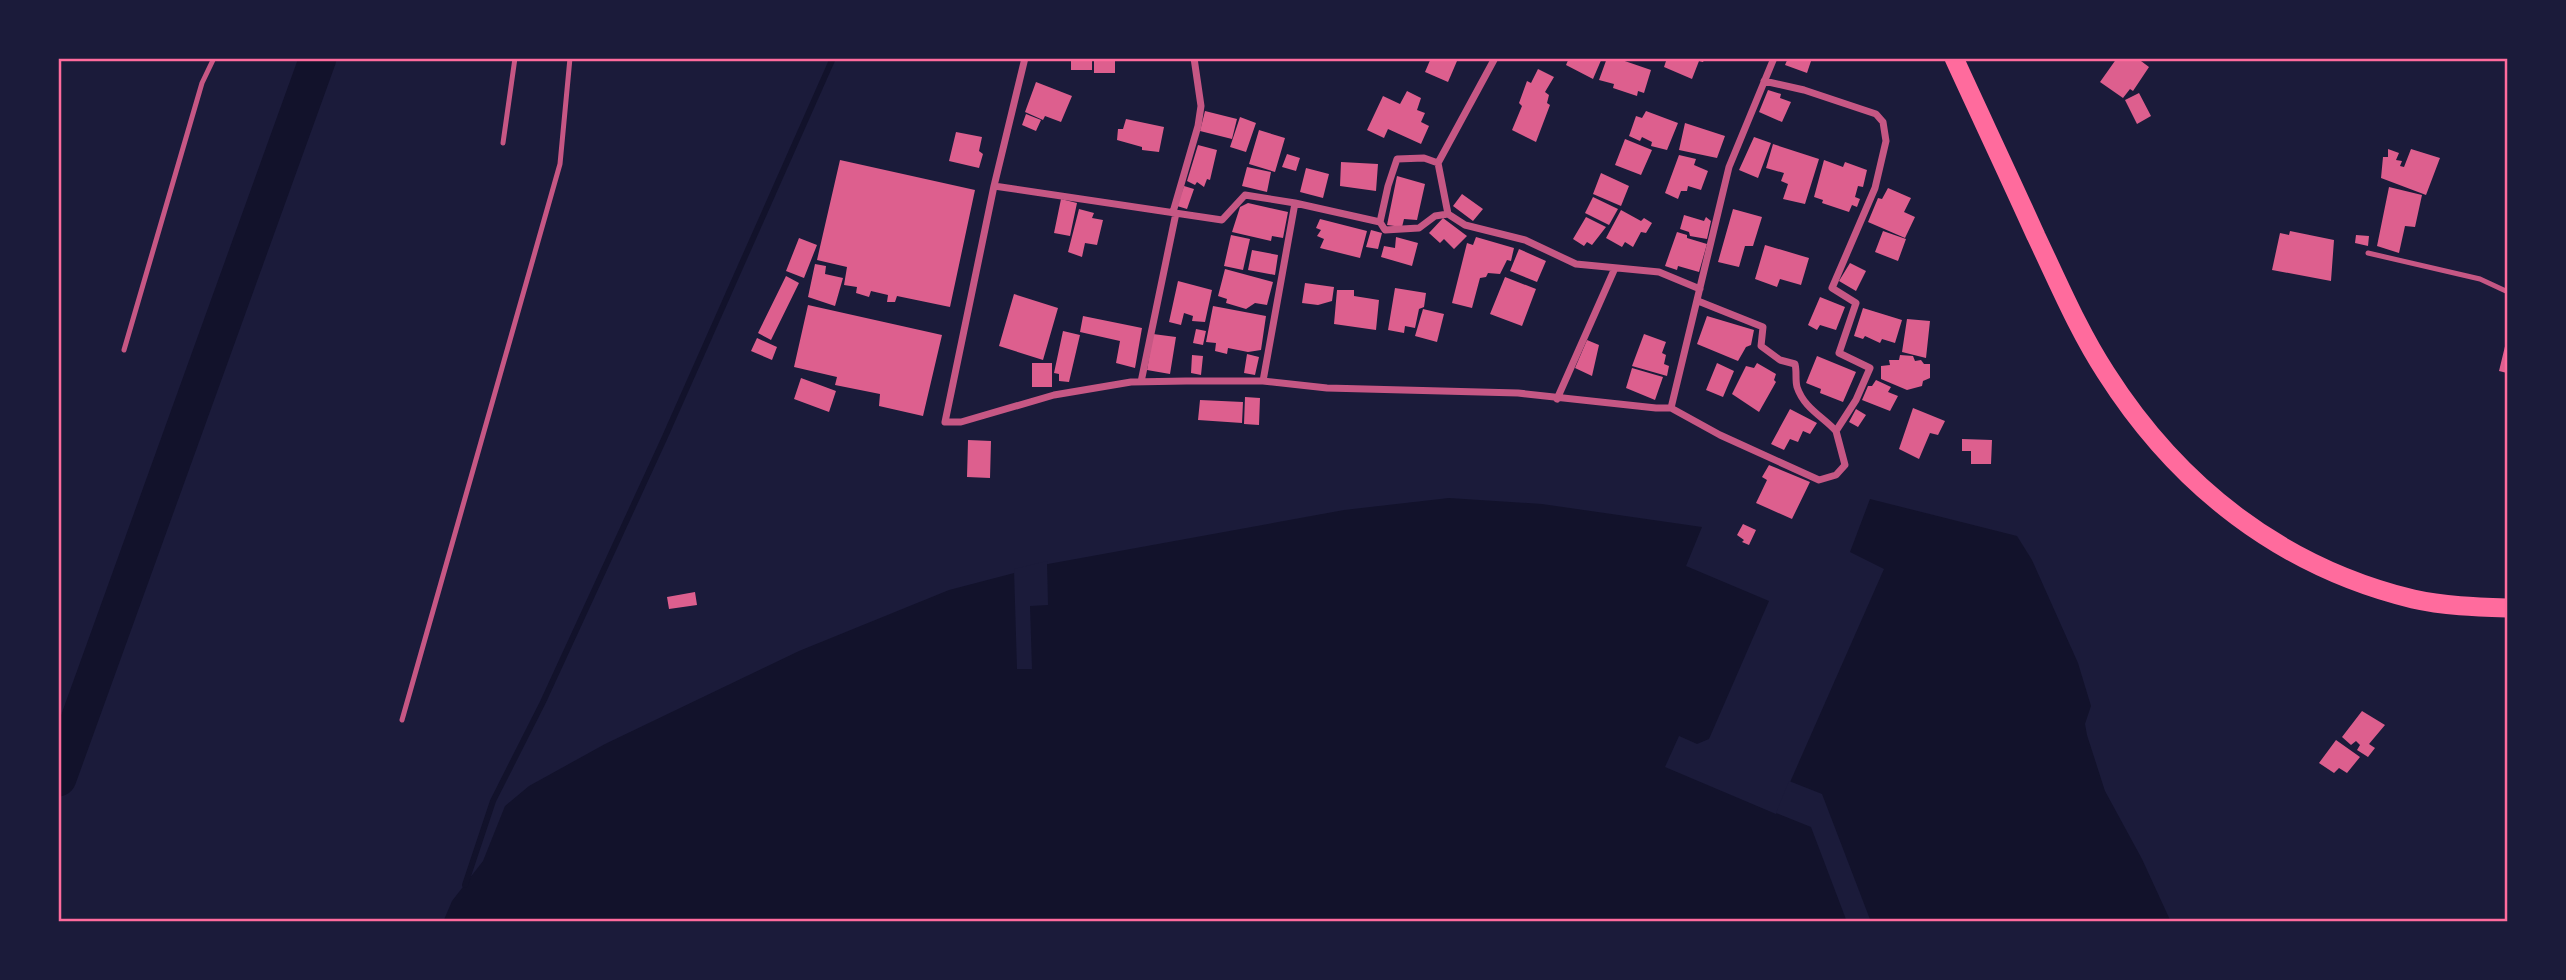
<svg xmlns="http://www.w3.org/2000/svg" width="2566" height="980" viewBox="0 0 2566 980" font-family="Arial,sans-serif">
<rect width="100%" height="100%" fill="#1b1b3a"/>
<path fill="#12122b" d="M1449,498L1542,504L1702,527L1686,566L1769,601L1709,739L1697,744L1679,736L1665,767L1776,814L1884,569L1850,552L1870,499L2017,536L2032,560L2078,663L2091,706L2085,724L2087,735L2105,791L2142,859L2171,922H443L452,901L483,861L505,806L529,786L605,744L799,651L949,590L1048,564L1344,510Z"/>
<path fill="#1b1b3a" d="M1047,561L1048,605L1030,606L1032,669H1017L1014,569Z
M1789,781L1822,794L1871,922H1847L1811,827L1776,813Z"/>
<g fill="none" stroke-linecap="round" stroke-linejoin="round">
<path stroke="#12122b" stroke-width="6" d="M465,885L493,801L543,702L664,439L833,58"/>
<path stroke="#12122b" stroke-width="37" d="M58,778L318,58"/>
</g>
<path fill="#dd5f8e" d="M1071,58H1092V70H1071Z
M1094,58H1115V73H1094Z
M1431,58H1449L1457,61L1448,82L1425,72Z
M1569,58H1602L1593,79L1566,65Z
M1607,58H1616L1651,70L1644,93L1638,91L1637,96L1613,88L1614,84L1599,80Z
M1667,58H1705L1703,62L1699,61L1692,79L1664,67Z
M1788,58H1812L1807,73L1785,65Z
M2117,58H2137L2149,67L2133,91L2130,89L2123,98L2100,82Z
M1538,69L1554,77L1545,92L1549,95L1547,103L1550,105L1536,142L1512,130L1522,106L1519,103L1527,81L1531,83Z
M1036,82L1072,96L1061,122L1045,116L1043,120L1025,112Z
M1768,90L1781,94L1780,98L1791,102L1782,122L1759,112Z
M1407,91L1421,98L1417,110L1425,113L1421,122L1429,126L1421,144L1388,129L1384,138L1367,130L1383,96L1400,104Z
M2139,93L2151,116L2137,124L2125,100Z
M1205,111L1237,119L1232,139L1200,131Z
M1646,111L1678,123L1667,150L1651,146L1652,142L1642,137L1640,141L1629,136L1636,116L1642,118Z
M1026,114L1041,120L1036,131L1022,125Z
M1240,117L1256,123L1246,152L1230,147Z
M1126,119L1164,127L1159,152L1142,150V147L1117,140L1118,129H1123Z
M1685,123L1725,136L1717,158L1679,150Z
M1259,130L1285,138L1275,172L1249,164Z
M956,132L982,137L979,151L983,154L979,168L949,161Z
M1754,137L1771,143L1758,178L1739,170Z
M1625,139L1652,150L1641,175L1615,165Z
M1773,144L1819,159L1805,204L1783,199L1788,184L1781,181L1784,173L1766,168Z
M1198,145L1217,150L1210,180L1207,179L1204,187L1197,182L1195,185L1187,181Z
M2388,149L2399,153L2396,160L2402,161L2400,166L2404,167L2411,149L2440,158L2426,195L2381,178L2383,157H2388Z
M1287,154L1300,158L1296,171L1282,167Z
M1679,155L1696,159L1694,165L1708,171L1701,190L1688,186L1687,191H1681L1678,199L1665,193Z
M840,160L975,190L950,307L897,296L895,302H887L888,295L871,291L869,297L856,293L857,287L844,285L847,267L817,260Z
M1824,160L1843,167L1845,162L1867,170L1863,187L1858,186L1855,197L1860,199L1857,207L1852,205L1849,212L1822,203L1823,200L1814,197Z
M1341,162L1378,164L1376,191L1340,186Z
M1247,167L1271,172L1267,192L1242,186Z
M1306,168L1329,174L1323,198L1300,192Z
M1601,173L1629,186L1621,206L1593,194Z
M1397,176L1425,184L1417,220L1404,219L1402,227L1387,225Z
M1184,186L1194,189L1187,209L1177,206Z
M2389,187L2422,195L2415,227L2405,226L2399,253L2377,246Z
M1888,188L1911,198L1904,212L1915,217L1905,238L1868,222L1878,198L1882,199Z
M1462,194L1483,209L1473,221L1453,206Z
M1593,197L1618,209L1609,225L1585,213Z
M1061,199L1077,203L1070,236L1054,233Z
M1248,203L1288,212L1283,238L1272,236L1271,241L1232,232L1240,207Z
M1079,209L1094,213L1092,218L1103,220L1097,245L1085,243L1082,257L1068,252Z
M1733,209L1762,217L1753,246H1745L1739,267L1718,262Z
M1621,210L1641,221L1644,218L1652,223L1646,233L1641,232L1633,247L1625,242L1622,247L1606,238Z
M1684,215L1704,221L1706,217L1711,221L1707,239L1690,236L1689,232L1680,229Z
M1586,217L1606,227L1592,245L1587,242L1584,246L1573,239Z
M1443,218L1467,236L1454,249L1444,239L1440,243L1429,233Z
M1320,219L1367,231L1360,258L1320,248L1324,239L1317,236L1321,230L1316,228Z
M1371,230L1382,233L1378,249L1366,247Z
M1883,231L1906,239L1898,261L1875,252Z
M2290,231L2334,240L2331,281L2272,270L2280,233L2289,235Z
M1677,232L1687,235V238L1707,244L1699,272L1678,266L1677,270L1665,266Z
M1231,235L1250,239L1243,270L1224,266Z
M2356,235L2369,236L2368,246L2355,243Z
M1396,237L1418,243L1412,266L1381,257L1384,246L1395,248Z
M1476,237L1514,248L1511,261L1507,260L1500,274L1488,273L1486,277L1480,278L1472,308L1452,303L1467,243L1473,245Z
M799,238L817,245L804,278L786,271Z
M1765,245L1809,258L1801,285L1780,279L1777,287L1755,279Z
M1519,249L1546,261L1537,282L1510,271Z
M1252,250L1278,255L1275,275L1248,270Z
M1850,263L1866,271L1856,291L1839,281Z
M815,264L826,266L825,274L843,278L835,306L808,297Z
M1225,269L1273,282L1267,305L1255,303L1246,309L1226,303L1227,299L1218,296Z
M786,276L799,283L771,340L758,333Z
M1505,277L1536,289L1522,326L1490,314Z
M1178,281L1212,290L1205,322L1192,321L1193,316L1184,313L1181,325L1169,322Z
M1305,283L1334,287L1332,301L1318,305L1302,303Z
M1395,288L1426,293L1424,307L1419,309L1415,328L1405,326L1404,333L1388,330Z
M1337,290H1354V296L1379,300L1376,330L1334,324Z
M1014,294L1058,308L1043,360L999,346Z
M1820,297L1845,307L1836,330L1820,325L1817,330L1808,325Z
M808,305L942,335L923,416L879,406L880,394L835,385L837,377L794,367Z
M1213,306L1266,316L1261,350L1248,352L1228,348L1227,354L1215,351L1216,343L1206,342Z
M1863,308L1902,320L1895,343L1882,339L1880,343L1865,336L1863,339L1854,336Z
M1423,309L1444,314L1437,342L1415,336Z
M1083,316L1142,328L1135,368L1116,363L1120,341L1080,332Z
M1707,316L1754,330L1751,345L1746,347L1738,361L1697,344Z
M1907,319L1930,321L1926,358L1902,352Z
M1196,329L1206,331L1203,345L1193,343Z
M1063,331L1080,335L1069,382L1059,381V374L1054,373Z
M1153,334L1176,337L1170,374L1147,370Z
M1644,334L1666,342L1662,353L1666,355L1664,364L1669,366L1667,376L1632,366Z
M757,338L777,347L772,360L751,351Z
M2507,338L2508,366L2507,373L2499,371Z
M1587,340L1599,345L1592,376L1575,368Z
M1247,354L1259,357L1255,375L1244,373Z
M1192,355L1203,356L1201,375L1191,373Z
M1900,355L1913,356L1915,361L1921,360L1924,364H1930V378L1923,381L1922,386L1907,390L1881,379V366L1890,365L1889,360H1899Z
M1817,356L1856,372L1843,402L1820,393L1821,389L1806,383Z
M1032,363H1052V387H1032Z
M1717,363L1734,371L1723,397L1706,390Z
M1757,363L1776,374L1774,380L1776,382L1759,412L1732,394L1746,366L1754,368Z
M1632,368L1663,377L1655,400L1626,388Z
M801,378L836,391L829,412L794,399Z
M1876,380L1891,387L1888,392L1898,396L1890,411L1862,400L1868,386H1872Z
M1245,397L1260,398L1259,425L1244,424Z
M1200,400L1243,402L1242,423L1198,420Z
M1913,408L1945,421L1938,435L1930,433L1919,459L1899,449Z
M1790,409L1817,423L1810,434L1803,431L1798,442L1790,439L1784,450L1771,444Z
M1856,409L1866,415L1858,427L1849,422Z
M1962,439L1992,440L1991,464H1971V451H1962Z
M968,440L991,441L990,478L967,477Z
M1769,465L1810,482L1792,519L1756,503L1767,480L1762,477Z
M1743,524L1756,530L1749,545L1742,542L1744,540L1737,535Z
M695,592L697,605L669,609L667,597Z
M2362,711L2385,725L2369,744L2375,748L2368,757L2357,750L2360,745L2356,741L2351,745L2342,737Z
M2336,740L2360,757L2347,773L2339,768L2334,773L2319,763Z"/>
<g fill="none" stroke-linecap="round" stroke-linejoin="round">
<path stroke="#c65784" stroke-width="5" d="M503,143L515,58
M2368,253L2480,279L2508,292
M124,350L202,83L214,58
M402,720L560,164L570,58"/>
<path stroke="#c65784" stroke-width="7" d="M1025,58L994,186L945,422H961L1054,395L1131,382L1186,381H1263L1327,388L1518,393L1656,408H1671
M1764,81L1804,90L1876,114L1883,122L1886,141L1875,188L1832,288L1856,303L1839,353L1870,368L1856,400L1836,431L1845,465L1836,475L1819,480L1720,435L1671,408L1729,167L1774,58
M994,186L1222,220L1245,195L1295,203L1380,222L1385,230L1419,228L1435,216L1448,214L1465,225L1525,240L1576,264L1659,272L1700,289
M1173,212L1198,126L1201,106L1194,58
M1448,214L1438,163L1495,58
M1380,222L1388,186L1397,159L1424,158L1438,163
M1698,301L1763,327L1761,346L1780,360L1795,364C1797,372 1795,379 1797,387C1804,408 1822,416 1836,431
M1263,381L1295,203
M1141,382L1176,213
M1557,399L1615,268"/>
<path stroke="#ff6b9d" stroke-width="19" d="M1954,58C1981,117 2009,176 2036,236C2058,282 2078,330 2106,373C2178,486 2281,567 2413,599C2444,606 2477,607 2508,608"/>
</g>
<rect width="2566" height="980" fill="none" stroke="#1b1b3a" stroke-width="119"/>
<rect x="60" y="60" width="2446" height="860" fill="none" stroke="#ff6b9d" stroke-width="2.5"/>
</svg>
